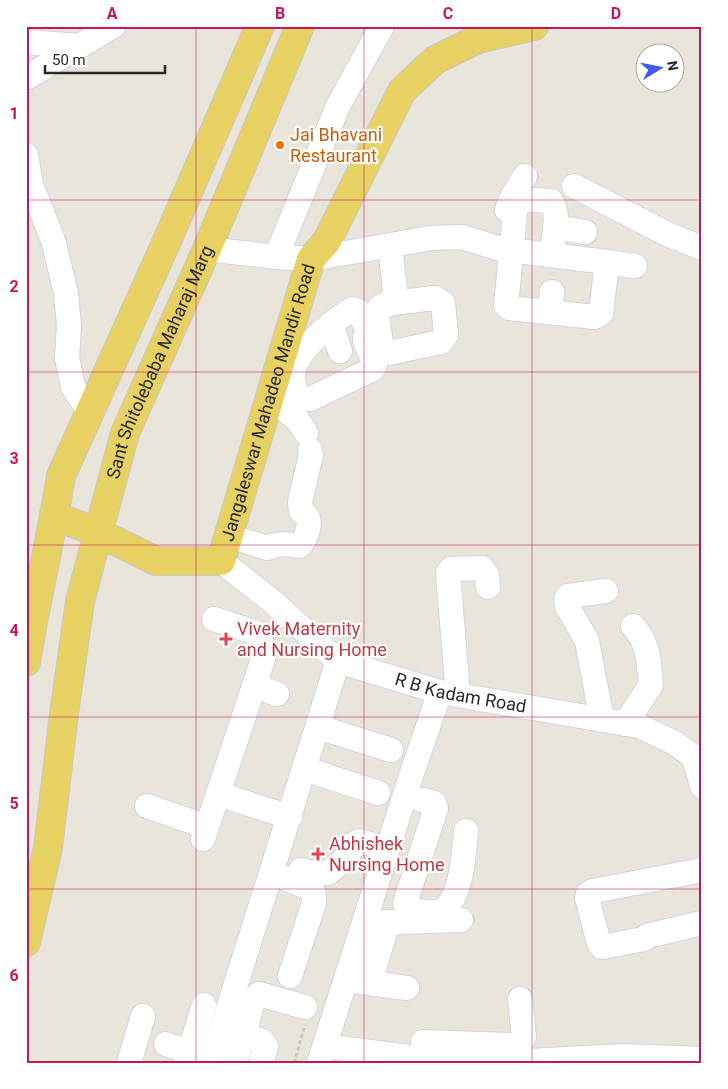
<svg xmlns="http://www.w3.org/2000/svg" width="728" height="1089" viewBox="0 0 728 1089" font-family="Roboto,sans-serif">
<rect width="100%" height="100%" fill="#eae5db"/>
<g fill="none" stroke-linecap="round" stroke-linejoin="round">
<defs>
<g id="minor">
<path d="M26,42L80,46"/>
<path d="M26,78L113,26"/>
<path d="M26,155L31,185L53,240L66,293L69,326L67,358L73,387L90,413"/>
<path d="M574,186L669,235L702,248"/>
<path d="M507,210L511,199L525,176"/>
<path d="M555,227L585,232"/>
<path d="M390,246L395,290L392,303L380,307L376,313L382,348L388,353L441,342L446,335L443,303L435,298L392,303"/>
<path d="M207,249L276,257L311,259L431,238L462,237L501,249L607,262L601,313L595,317L509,308L506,305L516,203L519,199L551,201C561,214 553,240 551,255"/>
<path d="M276,257L338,106L382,26"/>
<path d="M607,262L635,266"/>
<path d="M550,312L552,292"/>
<path d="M331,324L340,351"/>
<path d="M270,398L296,395L302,399H310L373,369L375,364L365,341V337L368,330L358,311L353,309C334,320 293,352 293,376C293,382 295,389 296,395"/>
<path d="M270,398L297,419L306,433"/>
<path d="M229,536L267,548L275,545L286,544L299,546C305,541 312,524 307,517C306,514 303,513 301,511L300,502L311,455L310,450"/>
<path id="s1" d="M221,561L273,602L338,661L440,692L639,726L675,743L694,757H702"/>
<path d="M254,685L277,694"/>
<path d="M458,695L448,573L451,569L482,568L487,575L488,587"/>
<path d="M602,720L587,641L567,606L566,599L568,596L606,591"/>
<path d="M625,724L651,685C648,660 650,645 633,626"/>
<path d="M318,727L391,750"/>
<path d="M694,757L702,786"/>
<path d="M305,769L378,793"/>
<path d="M218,794L290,817"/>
<path d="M422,800L434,803L436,808L405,903C414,914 429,912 442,912C463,894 463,857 466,831"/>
<path d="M147,806L207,827"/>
<path d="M203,839L263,659L261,642L254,632L214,619"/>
<path d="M301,870L315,874L328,873L346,858L354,844L359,841L388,849"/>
<path d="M702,870L593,891L588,894L587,898L599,943L602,947L644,939L647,936L702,923"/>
<path d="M272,873L311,889L314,894V903L290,976"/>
<path d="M364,923L461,920"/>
<path d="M374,969L388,922"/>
<path d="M346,980L407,988"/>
<path d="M243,1034L262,1041L266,1046L261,1063"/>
<path d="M423,1042L510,1045"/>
<path d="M166,1044L204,1057"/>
<path d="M325,1046L446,1062H511L623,1056L702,1059"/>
<path d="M216,1048L238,1054L254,998L259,994L305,1007"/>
<path d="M510,1056V1045H520L524,1037L520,999"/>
<path d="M129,1063L143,1016"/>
<path d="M186,1063L204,1005"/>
<path d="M211,1063L338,661"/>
<path d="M319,1063L413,770L440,692"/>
</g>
<g id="major">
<path id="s2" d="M54,516L97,532L156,561H221L311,259L327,241L402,91L435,60L478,39L534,26"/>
<path d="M26,662C36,600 51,538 61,476L166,243L260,26"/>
<path id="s3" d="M26,942L48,848L64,714L80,601L125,433L207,249L300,26"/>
</g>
</defs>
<use href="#minor" stroke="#d1d3e1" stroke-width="26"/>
<use href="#major" stroke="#c7c7c7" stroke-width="30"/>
<path stroke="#c7c7c7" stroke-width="3" stroke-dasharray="4 2.5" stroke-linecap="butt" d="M294,1063L305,1025"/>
<use href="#minor" stroke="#fff" stroke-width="24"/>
<use href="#major" stroke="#e8d163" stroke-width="28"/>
</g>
<path fill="none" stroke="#c2185b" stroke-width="1" stroke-opacity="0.55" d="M196,26V1063M364,26V1063M532,26V1063M26,200H702M26,372H702M26,545H702M26,717H702M26,889H702"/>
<circle fill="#e8710a" stroke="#fff" stroke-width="2" cx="280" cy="145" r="5"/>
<g fill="#e0444e" stroke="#fff" stroke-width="2">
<path d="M223.5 631.5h5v5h5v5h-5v5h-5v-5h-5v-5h5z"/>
<path d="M315.5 846.5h5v5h5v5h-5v5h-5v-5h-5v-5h5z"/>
</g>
<g text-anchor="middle" stroke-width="4.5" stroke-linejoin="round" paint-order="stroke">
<g font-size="18" fill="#c56008" stroke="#fff" text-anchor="start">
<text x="290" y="141">Jai Bhavani<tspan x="290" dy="21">Restaurant</tspan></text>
</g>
<g font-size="18" fill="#292929" stroke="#fff">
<text dy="6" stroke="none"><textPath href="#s3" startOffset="598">Sant Shitolebaba Maharaj Marg</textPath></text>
<text dy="6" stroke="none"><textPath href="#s2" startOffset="342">Jangaleswar Mahadeo Mandir Road</textPath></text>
<text dy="6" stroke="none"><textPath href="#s1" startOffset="281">R B Kadam Road</textPath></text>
</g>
<g font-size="18" fill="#be3a42" stroke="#fff" text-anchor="start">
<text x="237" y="635">Vivek Maternity<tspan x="237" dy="21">and Nursing Home</tspan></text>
<text x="329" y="850">Abhishek<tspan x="329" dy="21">Nursing Home</tspan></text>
</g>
</g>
<rect width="728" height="1089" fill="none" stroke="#ffffff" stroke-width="55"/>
<g transform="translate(660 68) rotate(80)"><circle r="24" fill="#ffffff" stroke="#a9a9a9"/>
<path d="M0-4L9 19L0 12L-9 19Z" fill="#4459ef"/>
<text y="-8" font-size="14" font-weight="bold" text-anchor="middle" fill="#292929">N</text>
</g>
<path d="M45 65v8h120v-8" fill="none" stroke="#292929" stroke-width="2.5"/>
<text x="52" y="65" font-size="15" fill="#292929" stroke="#ffffff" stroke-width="4" paint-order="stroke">50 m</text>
<rect x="28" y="28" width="672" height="1034" fill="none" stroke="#c2185b" stroke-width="2"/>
<g font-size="16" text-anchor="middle" font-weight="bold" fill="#c2185b">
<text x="112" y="19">A</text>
<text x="280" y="19">B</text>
<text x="448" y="19">C</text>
<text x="616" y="19">D</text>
<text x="14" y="119">1</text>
<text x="14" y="292">2</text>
<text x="14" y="464">3</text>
<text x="14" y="636">4</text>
<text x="14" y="809">5</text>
<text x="14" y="981">6</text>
</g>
</svg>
